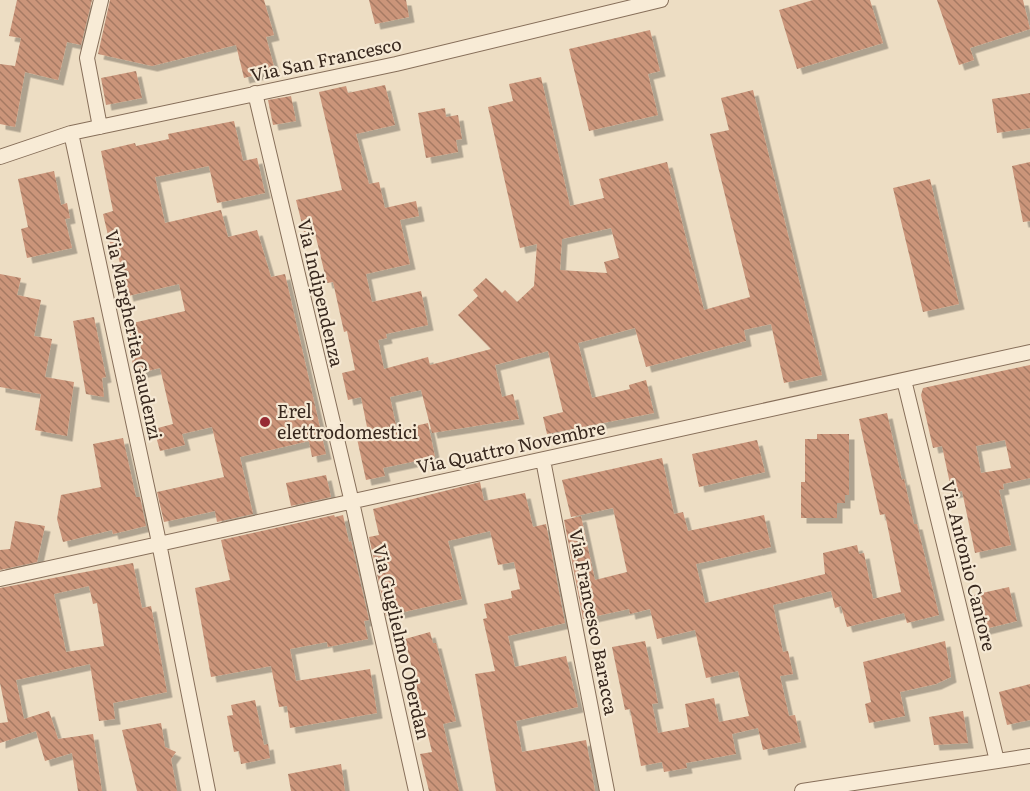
<svg xmlns="http://www.w3.org/2000/svg" width="1030" height="791" viewBox="0 0 1030 791" font-family="Literata,serif">
<defs>
<pattern id="building-back-hatch" width="6" height="6" patternUnits="userSpaceOnUse" patternTransform="scale(1.5)"><rect width="6" height="6" fill="#cb957a"/><path d="M-1 5l2 2M0 0l6 6M5-1l2 2" fill="none" stroke="#a67a63"/></pattern>
<filter id="shadow"><feDropShadow dx="5.5" dy="5.5" stdDeviation="0" flood-color="#0004"/></filter>
</defs>
<rect width="100%" height="100%" fill="#edddc3"/>
<path fill="url(#building-back-hatch)" fill-rule="evenodd" filter="url(#shadow)" d="M17,0H92L81,45L67,42L58,80L25,72L15,127L0,124V64L15,66L21,38L9,36Z
M110,0H264L274,35L266,37L275,70L244,78L236,45L152,66L98,54Z
M369,0H406L409,17L375,24Z
M813,0H870L883,43L797,69L779,10Z
M937,0H1023L1030,29L970,48L974,60L959,65Z
M650,30L660,71L648,74L658,115L589,131L569,49Z
M136,71L142,98L106,105L101,78Z
M541,77L570,206L604,198L599,179L667,162L704,310L750,297L710,134L729,130L721,98L753,90L822,375L784,383L771,324L744,330L746,341L646,367L635,328L578,343L592,398L630,389L629,385L646,380L654,413L547,434L543,417L563,412L548,351L495,365L502,397L513,394L519,419L432,433L421,390L390,397L397,430L428,423L435,457L383,468L385,476L366,480L356,434L368,432L361,397L348,400L342,373L355,370L347,331L344,332L333,282L327,283L314,229L304,232L296,200L342,190L319,92L346,86L348,93L385,85L395,125L356,134L369,184L379,182L385,208L416,201L419,216L400,220L410,264L366,274L372,302L421,291L428,325L386,334L387,338L378,340L384,369L428,357L430,365L491,349L458,315L478,296L473,290L486,278L502,293L505,290L517,302L534,286L537,244L520,248L488,107L513,101L509,84ZM611,228L619,258L604,262L607,273L560,270L562,239Z
M1030,93V128L997,133L992,99Z
M291,96L296,121L273,125L268,100Z
M445,108L446,117L458,115L462,139L456,140L458,152L426,158L418,113Z
M234,121L243,161L257,158L265,193L217,203L209,166L155,177L165,223L221,210L228,237L257,230L271,277L285,274L326,454L312,457L309,441L240,457L253,514L217,522L215,511L164,522L157,492L224,477L212,427L182,434L185,445L160,451L154,429L173,424L160,368L135,374L124,325L185,311L179,284L128,296L116,247L111,248L103,214L113,211L101,151L135,143L136,146L169,139L168,134Z
M1030,162V221L1023,222L1012,166Z
M54,171L61,205L67,203L70,218L65,219L72,248L27,258L21,229L28,227L18,179Z
M930,179L959,304L923,312L893,188Z
M0,274L21,278L17,295L41,300L34,336L52,339L45,377L74,382L67,436L35,430L41,394L0,387Z
M94,317L106,377L102,378L104,397L86,394L73,321Z
M1030,365V478L1003,484L1004,489L999,490L1011,545L975,553L962,491L952,493L942,446L933,448L921,395L923,388ZM1005,440L1011,468L981,473L976,446Z
M887,413L902,480L904,479L914,524H917L939,615L907,623L904,613L847,627L841,606L835,608L831,591L773,605L783,652L788,651L793,674L780,676L789,716L795,715L801,742L763,750L758,728L732,734L736,754L686,763L687,768L664,772L662,762L641,766L630,709L625,710L612,647L645,641L658,703L652,704L658,733L689,727L685,704L714,698L719,722L749,716L738,671L706,678L695,630L657,639L650,609L630,614L629,609L583,619L564,520L581,516L595,580L627,572L613,508L571,517L562,480L662,458L674,514L683,512L688,531L764,515L771,547L696,564L705,603L825,574L823,553L857,545L859,554L864,553L873,599L901,592L885,514L880,515L859,419Z
M817,434H849V495H845V503H837V518H801V482H805V439H817Z
M123,438L136,497H140L146,526L113,534L112,530L63,542L57,519L61,495L101,487L93,444Z
M757,440L765,472L699,487L692,454Z
M326,475L331,497L291,506L286,483Z
M480,482L484,501L525,493L533,527L546,524L565,623L508,636L515,667L566,656L578,707L516,721L522,752L586,740L595,791H496L475,674L495,671L483,619L487,618L484,604L512,598L511,591L520,589L514,562L498,565L490,531L448,541L462,599L386,616L369,537L379,535L373,509Z
M334,515L335,517L343,515L349,542L351,541L369,620L364,621L368,639L328,647L327,642L290,649L296,681L370,669L377,713L290,728L287,706L279,707L271,666L211,677L195,588L230,580L221,540Z
M15,521L45,526L37,562L0,570V550L10,549Z
M133,563L142,608L151,606L167,692L113,703L115,719L99,721L90,664L16,680L24,719L49,711L58,739L93,734L102,791H78L72,753L45,761L36,731L0,743V723L8,722L0,683V588ZM89,586L93,604L97,603L104,646L66,652L54,594Z
M1009,587L1017,621L981,630L973,595Z
M430,632L433,643H436L456,721L443,724L459,791H429L420,754L432,752L405,639Z
M945,641L951,677L936,684L900,692L905,716L869,723L865,704L871,702L863,662Z
M1030,684V720L1007,725L999,692Z
M255,700L264,745L268,744L270,758L241,764L239,751L234,752L227,716L233,715L231,705Z
M963,711L968,743L934,745L929,717Z
M161,723L165,747L176,752L171,759L177,791H137L122,730Z
M341,764L345,791H291L288,774Z"/>
<g fill="none" stroke-linecap="round" stroke-linejoin="round">
<defs>
<path id="minor" d="M255,93L354,511L416,791
M100,127L87,58L101,0
M71,133L157,533L208,791
M0,157L71,133L396,64L661,0
M904,380L997,761
M543,460L607,791
M0,579L1030,352
M802,791L1030,756"/>
</defs>
<use href="#minor" stroke="#876f5a" stroke-width="16"/>
<use href="#minor" stroke="#f8ebd6" stroke-width="14"/>
</g>
<circle fill="#962b34" stroke="#f5e8d3" stroke-width="2" cx="265" cy="422" r="6"/>
<g text-anchor="middle" stroke-width="4.5" stroke-linejoin="round" paint-order="stroke">
<g font-size="18" fill="#38281e" stroke="#f5e8d3">
<text transform="translate(326 60) rotate(-12)" y="6">Via San Francesco</text>
<text transform="translate(320 293) rotate(77)" y="6">Via Indipendenza</text>
<text transform="translate(133 335) rotate(78)" y="6">Via Margherita Gaudenzi</text>
<text transform="translate(511 448) rotate(-12)" y="6">Via Quattro Novembre</text>
<text transform="translate(968 566) rotate(76)" y="6">Via Antonio Cantore</text>
<text transform="translate(593 622) rotate(79)" y="6">Via Francesco Baracca</text>
<text transform="translate(401 642) rotate(77)" y="6">Via Guglielmo Oberdan</text>
</g>
<g font-size="18" fill="#38281e" stroke="#f5e8d3" text-anchor="start">
<text x="277" y="418">Erel<tspan x="277" dy="21">elettrodomestici</tspan></text>
</g>
</g>
</svg>
